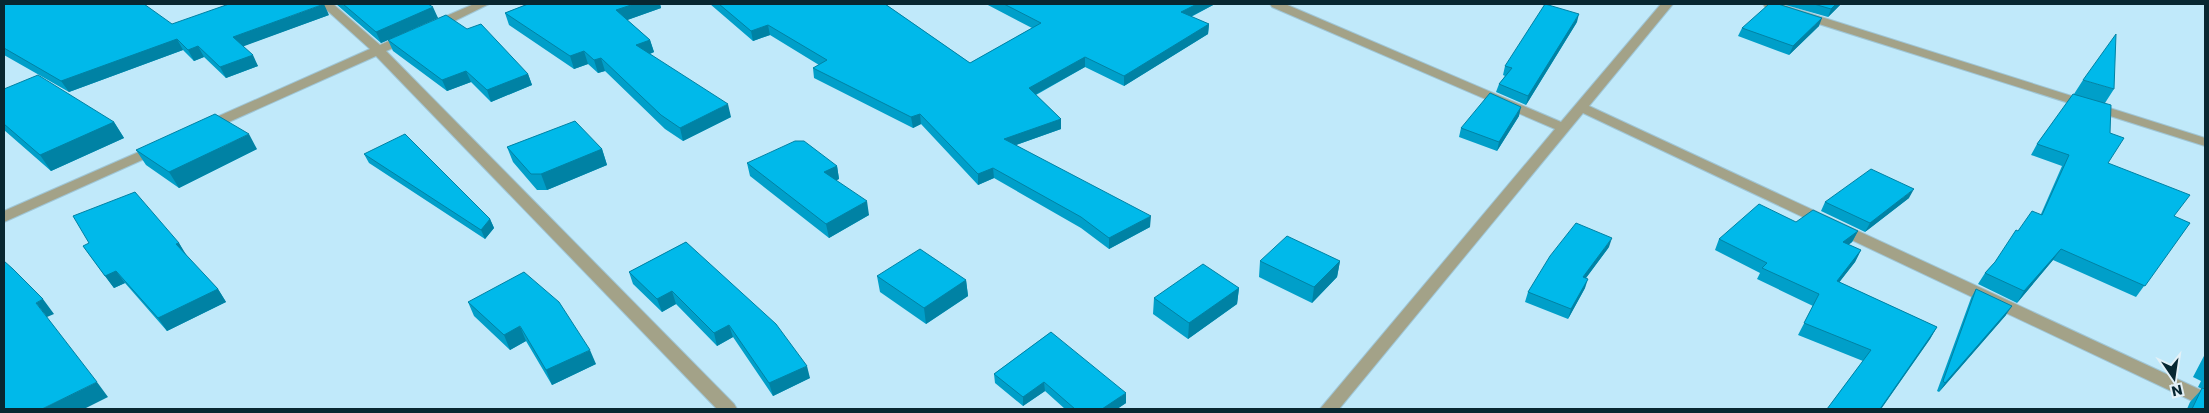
<svg xmlns="http://www.w3.org/2000/svg" width="2209" height="413" viewBox="0 0 2209 413" font-family="Poppins,sans-serif">
<rect width="100%" height="100%" fill="#c0e9fa"/>
<g fill="none" stroke-linecap="round" stroke-linejoin="round">
<defs>
<path id="minor" d="M320,4H333L380,45L404,34H412L414,37L412,40L386,51L734,404L737,409H717L376,56L211,130H201L199,127L201,124L370,49Z
M474,4H489L436,30L432,31L426,27L428,24Z
M1270,4H1285L1561,122L1661,4H1673L1589,106L2205,392V407L1583,113L1339,409H1320L1555,129L1272,7Z
M1763,4H1780L2205,138V146L1765,7Z
M157,144L162,145L164,148L162,151L4,222V211Z"/>
</defs>
<use href="#minor" stroke="#9fc6d6" stroke-width="2"/>
<use href="#minor" fill="#a3a288" fill-rule="evenodd"/>
</g>
<path fill="#009fc9" d="M4,4L172,24L329,15L243,46L258,66L226,78L204,57L194,61L183,50L69,92L4,55Z
M336,4H428L438,18L381,43Z
M528,4H660L661,8L627,20L650,40L654,52L650,54L731,117L683,141L665,129L605,71L598,73L588,64L574,69L509,25L505,13Z
M710,4H885L970,63L1032,28L986,4H1215L1191,17L1209,24L1208,34L1124,86L1085,67L1036,95L1061,119V129L1016,145L1150,227L1109,249L1081,228L994,178L978,185L921,124L913,128L814,78L813,68L819,65L770,35L753,41Z
M1782,4H1841L1828,17Z
M1577,22L1526,105L1496,92L1499,84L1505,76L1503,75L1505,66Z
M1819,26L1789,55L1738,36L1742,28Z
M388,40L528,74L532,85L491,102L471,82L447,91L393,51Z
M2083,80L2114,89L2105,103L2108,163L2174,217L2190,223L2136,297L2053,260L2017,303L1978,284L1985,273L1995,262L2018,231L2041,214L2062,166L2031,155L2037,144L2074,94Z
M4,89L114,122L124,138L51,171L4,130Z
M1519,116L1497,151L1459,137L1461,128Z
M507,147L602,149L607,165L547,190H537L513,162Z
M257,149L179,188L146,165L136,150Z
M364,154L490,219L494,228L485,239L369,163Z
M747,163L837,166L839,179L836,180L869,215L829,238L750,176Z
M1909,198L1865,232L1821,211L1825,202Z
M1796,222L1858,231L1852,242L1848,245L1861,250L1855,262L1839,282L1937,327L1930,339L1881,409H1827L1863,361L1798,335L1813,306L1757,279L1760,273L1715,250L1719,239Z
M686,242L810,378L773,396L733,337L717,346L676,304L662,312L633,284L629,272Z
M179,243L186,256L218,289L226,302L167,331L125,283L114,288L83,246Z
M1609,247L1586,278L1585,288L1568,319L1525,302L1528,292Z
M1260,261H1340L1337,277L1312,303L1259,277Z
M877,276L966,280L968,296L926,324L880,292Z
M1239,288L1237,304L1188,339L1153,314L1154,298Z
M1976,289L2006,315L1939,392L1937,391L1971,298Z
M468,302L596,364L552,385L526,341L510,350L474,316Z
M1051,332L1126,403L1117,409H1065L1045,391L1023,406L995,383L994,374Z
M2205,354V409H2187L2190,402L2202,389L2198,387L2201,381L2193,377Z"/>
<path fill="#0082a4" d="M324,4L329,15L239,48L233,37Z
M634,4H660L661,8L619,23L616,10Z
M1197,4H1215L1180,22L1181,12Z
M1836,4H1841L1828,17L1831,9Z
M433,7L438,18L381,43L376,32Z
M1579,14L1577,22L1526,105L1528,96Z
M1822,18L1819,26L1789,55L1793,46Z
M1209,24L1208,34L1124,86V76Z
M768,25L770,35L753,41L751,31Z
M177,39L183,50L69,92L61,81Z
M650,40L654,52L639,58L636,45Z
M198,46L204,57L194,61L188,50Z
M584,51L588,64L574,69L570,56Z
M253,55L258,66L226,78L220,67Z
M1085,57V67L1029,98V88Z
M601,58L605,71L598,73L594,60Z
M466,71L471,82L447,91L442,80Z
M528,74L532,85L491,102L487,90Z
M728,104L731,117L683,141L680,128Z
M1521,107L1519,116L1497,151L1499,142Z
M920,114L921,124L913,128L911,117Z
M1061,119V129L1005,149L1004,139Z
M114,122L124,138L51,171L40,155Z
M249,134L257,149L179,188L169,172Z
M602,149L607,165L547,190L541,174Z
M837,166L839,179L827,185L824,172Z
M993,168L994,178L978,185V174Z
M1914,189L1909,198L1865,232L1870,223Z
M867,201L869,215L829,238L826,224Z
M1151,216L1150,227L1109,249V238Z
M490,219L494,228L485,239L481,230Z
M1858,231L1852,242L1837,254L1843,242Z
M1612,238L1609,247L1580,286L1583,277Z
M179,243L187,256L184,257L176,244Z
M2061,249L2053,260L2017,303L2024,291Z
M1861,250L1855,262L1831,293L1837,281Z
M1340,261L1337,277L1312,303L1314,287Z
M116,271L125,283L114,288L105,276Z
M1588,279L1585,288L1568,319L1571,309Z
M966,280L968,296L926,324L924,308Z
M1239,288L1237,304L1188,339L1189,323Z
M218,289L226,302L167,331L158,318Z
M672,291L676,304L662,312L657,299Z
M43,299L54,314L47,317L36,303Z
M2012,306L2006,315L1939,392L1945,383Z
M729,325L733,337L717,346L714,333Z
M520,326L526,341L510,350L504,335Z
M1937,327L1930,339L1881,409H1880Z
M590,350L596,364L552,385L546,370Z
M807,366L810,378L773,396L769,383Z
M97,382L108,397L84,409H42Z
M1044,382L1045,391L1023,406V397Z
M1126,393V403L1117,409H1102Z"/>
<path fill="#00b9ea" stroke="#0082a4" d="M4,4H144L172,24L229,4H324L233,37L253,55L220,67L198,46L188,50L177,39L61,81L4,48Z
M343,4H428L433,7L376,32Z
M528,4H634L616,10L650,40L636,45L728,104L680,128L661,115L601,58L594,60L584,51L570,56L505,13Z
M719,4H885L970,63L1041,23L1004,4H1197L1181,12L1209,24L1124,76L1085,57L1029,88L1061,119L1004,139L1151,216L1109,238L1081,217L993,168L978,174L920,114L911,117L813,68L827,60L768,25L751,31Z
M1545,4L1579,14L1528,96L1499,84L1512,68L1505,66Z
M1769,4H1778L1822,18L1793,46L1742,28Z
M1814,4H1836L1831,9Z
M446,15L467,29L481,24L528,74L487,90L466,71L442,80L388,40Z
M2116,34L2114,89L2083,80Z
M38,75L114,122L40,155L4,124V89Z
M1490,93L1521,107L1499,142L1461,128Z
M2073,94L2111,105L2110,133L2124,138L2108,163L2190,195L2174,216L2190,223L2145,286L2061,249L2024,291L1985,273L1995,262L2016,230L2018,231L2032,211L2042,215L2069,155L2037,144Z
M215,114L249,134L169,172L136,150Z
M575,121L602,149L541,174H531L507,147Z
M405,134L490,219L481,230L364,154Z
M795,141H804L837,166L824,172L867,201L826,224L747,163Z
M1871,169L1914,189L1870,223L1825,202Z
M135,192L179,243L176,244L218,289L158,318L116,271L105,276L83,246L89,243L73,216Z
M1759,204L1796,222L1813,210L1858,231L1843,242L1861,250L1837,281L1937,327L1880,409H1827L1871,350L1804,323L1819,294L1762,268L1767,263L1719,239Z
M1576,223L1612,238L1583,277L1588,279L1571,309L1528,292L1550,256Z
M1287,236L1340,261L1314,287L1260,261Z
M686,242L776,324L807,366L769,383L729,325L714,333L672,291L657,299L629,272Z
M920,249L966,280L924,308L877,276Z
M4,261L13,269L43,299L36,303L97,382L42,409H4Z
M1203,264L1239,288L1189,323L1154,298Z
M524,272L559,302L590,350L546,370L520,326L504,335L468,302Z
M1976,289L2012,306L1945,383L1943,381Z
M1051,332L1126,393L1102,409H1075L1044,382L1023,397L994,374Z
M2202,388L2205,389V409H2192Z"/>
<rect width="2209" height="413" fill="none" stroke="#082731" stroke-width="10"/>
<g transform="translate(2174 378) rotate(167)" stroke="#e4f1f7" stroke-width="4" paint-order="stroke">
<path d="M0-4L9 19L0 12L-9 19Z" fill="#082731"/>
<text y="-8" font-size="14" font-weight="bold" text-anchor="middle" fill="#082731">N</text>
</g>
</svg>
